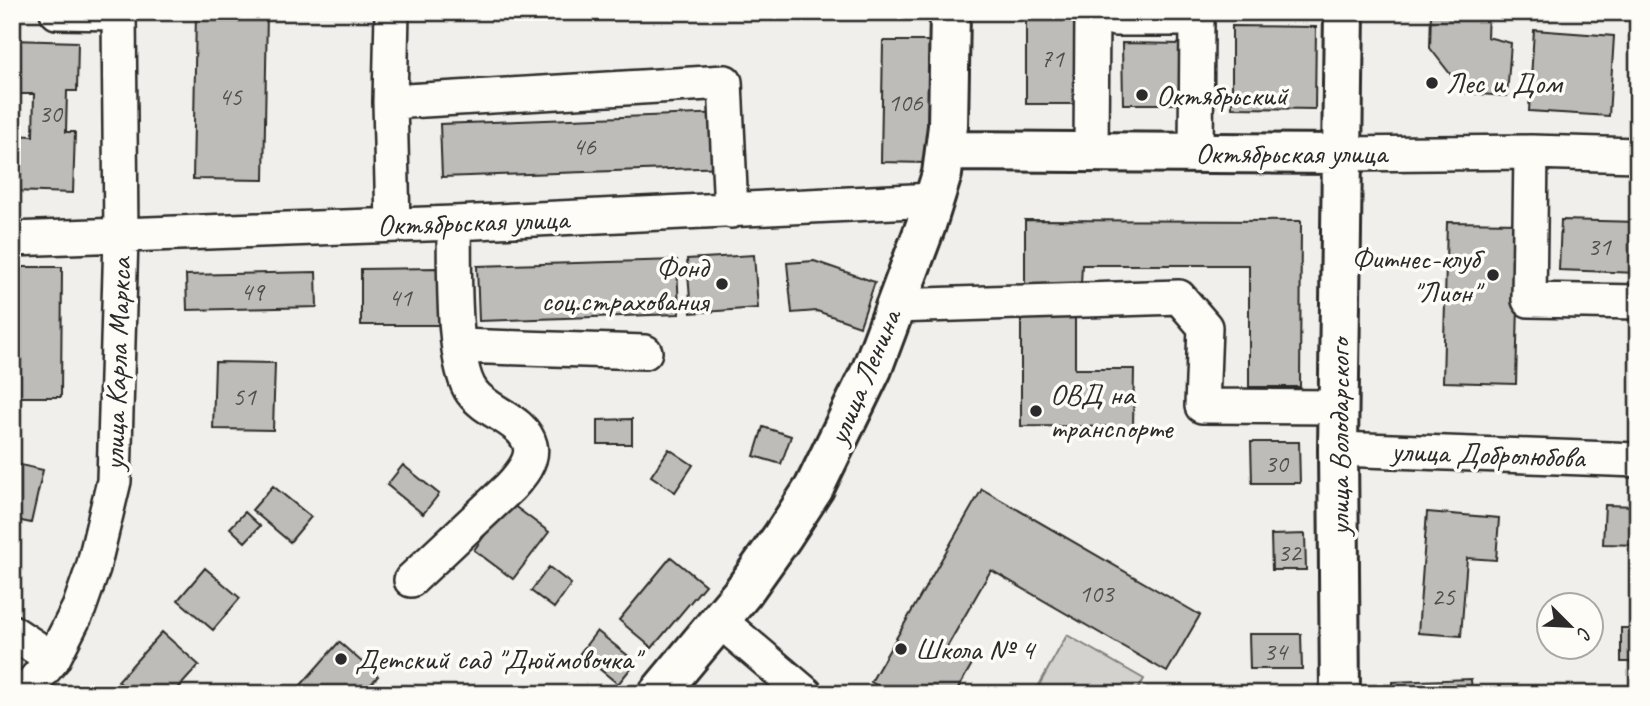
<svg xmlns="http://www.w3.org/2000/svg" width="1650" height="706" viewBox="0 0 1650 706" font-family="Caveat,sans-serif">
<rect width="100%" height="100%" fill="#f0efeb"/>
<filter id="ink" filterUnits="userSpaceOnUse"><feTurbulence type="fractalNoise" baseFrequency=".0143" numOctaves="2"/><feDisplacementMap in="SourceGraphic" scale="14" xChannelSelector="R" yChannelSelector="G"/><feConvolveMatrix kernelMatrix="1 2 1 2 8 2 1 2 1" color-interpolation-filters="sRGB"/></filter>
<g filter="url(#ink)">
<path fill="#d3d2cf" stroke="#7f7e7d" stroke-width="2" d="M1067,635L1144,679L1135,694H1034Z"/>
<path fill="#bdbcb8" stroke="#2b2b2b" stroke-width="2" d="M196,12H267L264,180L193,179Z
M1026,12H1079L1078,104H1026Z
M1431,12H1488L1487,37L1511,43L1507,96L1465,93L1430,48Z
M1232,26L1316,27L1315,109L1232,108Z
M1534,30L1614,36L1609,116L1529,111Z
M12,40L78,42L77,91H67L66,132H75L73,193L12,191V135L33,136L34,94H12Z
M883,41H929L927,163L881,162Z
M1122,43L1183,44V104H1123Z
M725,113L727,167L442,177L440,124Z
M1025,220L1301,221L1300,387H1249V265H1082L1081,285H1025Z
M1561,220L1638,222V273L1559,270Z
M1447,222L1520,223L1516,384L1443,382Z
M754,255L758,308L691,313L687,259Z
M677,260L679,314L479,321L477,266Z
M814,261L875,282L860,326L817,311L792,313L787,263Z
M12,267H62L61,397H12Z
M438,268L439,325H361V269Z
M316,272L317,307L187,310L186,275Z
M1021,318H1075V369H1134L1133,427L1021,426Z
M215,362L275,363L273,430L213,429Z
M632,419V444H598V420Z
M763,427L791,436L781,464L754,456Z
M1251,442H1299L1300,483H1252Z
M669,449L693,465L675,492L651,476Z
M12,463L43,470L31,523L12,519Z
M403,465L439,494L423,514L387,485Z
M273,486L311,517L290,542L252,510Z
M982,489L1200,615L1167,672L991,570L947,647L973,662L955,694H892L871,682Z
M509,502L549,532L513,579L474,550Z
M1605,505L1638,506V545L1603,544Z
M245,512L260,526L245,542L230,528Z
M1427,512L1499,518L1496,560L1467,558L1461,636L1418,633Z
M1305,534L1306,570H1272L1271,535Z
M671,557L705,585L652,648L619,620Z
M549,567L571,584L554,608L531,591Z
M205,568L240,598L213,630L178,600Z
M1621,628H1638V662H1621Z
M597,631L636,662L618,684L580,653Z
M162,632L199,665L173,694H131L118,681Z
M1249,634H1301L1302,669H1250Z
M339,642L378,676L363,694H293Z
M1471,679L1472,694H1392V682Z"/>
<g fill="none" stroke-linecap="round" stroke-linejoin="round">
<defs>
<path id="minor" d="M57,12L119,13
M392,12L390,102L393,225
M1115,19H1197L1196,153
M390,102L725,82L731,211
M1091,152L1092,12
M1531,152L1529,300L1638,302
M1342,154L1531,152L1638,155
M12,239L454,223L934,200
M894,306L1179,297L1205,327L1202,406L1339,407
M459,346L645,352
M1338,449L1638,460
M411,580L510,487C519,477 534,461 530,445C523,419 487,413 472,392C451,364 455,261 454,223
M719,620L806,694
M12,632L53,659
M23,694L53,659L79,608L93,568L114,481L121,237L119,12"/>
<path id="major" d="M945,151L1342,154
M658,694L743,592L782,537L814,488L872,369L926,225L942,174L948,126L950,12
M1340,694L1338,449L1344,12"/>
</defs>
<use href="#minor" stroke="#2b2b2b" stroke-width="38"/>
<use href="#major" stroke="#2b2b2b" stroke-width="44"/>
<use href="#minor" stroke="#fdfcf7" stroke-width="33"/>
<use href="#major" stroke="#fdfcf7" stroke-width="38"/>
</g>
</g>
<g fill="#2b2b2b" stroke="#fdfcf7" stroke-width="2.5">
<circle cx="1432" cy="83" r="7"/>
<circle cx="1142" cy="95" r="7"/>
<circle cx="1493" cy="275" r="7"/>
<circle cx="722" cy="284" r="7"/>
<circle cx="1036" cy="411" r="7"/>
<circle cx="901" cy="649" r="7"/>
<circle cx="341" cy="659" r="7"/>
</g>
<g text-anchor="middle" stroke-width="7" stroke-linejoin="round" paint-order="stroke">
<g font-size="26" fill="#504f4e">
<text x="1052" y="67">71</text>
<text x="230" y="105">45</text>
<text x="905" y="111">106</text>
<text x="50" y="122">30</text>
<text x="584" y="155">46</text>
<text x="1599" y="255">31</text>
<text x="252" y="300">49</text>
<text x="400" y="306">41</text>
<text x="244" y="405">51</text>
<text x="1276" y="472">30</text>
<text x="1289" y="561">32</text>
<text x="1096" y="602">103</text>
<text x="1443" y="605">25</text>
<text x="1275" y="660">34</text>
</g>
<g font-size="30" fill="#2b2b2b" stroke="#fdfcf7" text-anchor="start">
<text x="1446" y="93">Лес и Дом</text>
<text x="1156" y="105">Октябрьский</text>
<text x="1479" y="268" text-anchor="end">Фитнес-клуб<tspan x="1479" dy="34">"Лион"</tspan></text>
<text x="708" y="277" text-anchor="end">Фонд<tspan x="708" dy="34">соц.страхования</tspan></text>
<text x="1050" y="404">ОВД на<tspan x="1050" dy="34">транспорте</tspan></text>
<text x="915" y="659">Школа № 4</text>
<text x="355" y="669">Детский сад "Дюймовочка"</text>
</g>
<g font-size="30" fill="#2b2b2b" stroke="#fdfcf7">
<text x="1291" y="163">Октябрьская улица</text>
<text transform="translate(473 222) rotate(-2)" y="10">Октябрьская улица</text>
<text transform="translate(117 364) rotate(-88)" y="10">улица Карла Маркса</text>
<text transform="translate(864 377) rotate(-67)" y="10">улица Ленина</text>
<text transform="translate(1339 437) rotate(-90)" y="10">улица Володарского</text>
<text transform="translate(1488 454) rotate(2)" y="10">улица Добролюбова</text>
</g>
</g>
<rect width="1650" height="706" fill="none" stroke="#fdfcf7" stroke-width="42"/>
<rect x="21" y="21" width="1608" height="664" fill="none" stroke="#2b2b2b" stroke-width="2.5" filter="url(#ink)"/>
<g transform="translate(1570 626) rotate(114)"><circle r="33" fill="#fdfcf7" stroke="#a9a8a5" stroke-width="2"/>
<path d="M0-5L12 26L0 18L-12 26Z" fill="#2b2b2b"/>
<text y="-10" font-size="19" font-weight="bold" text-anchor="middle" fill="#2b2b2b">С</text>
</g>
</svg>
